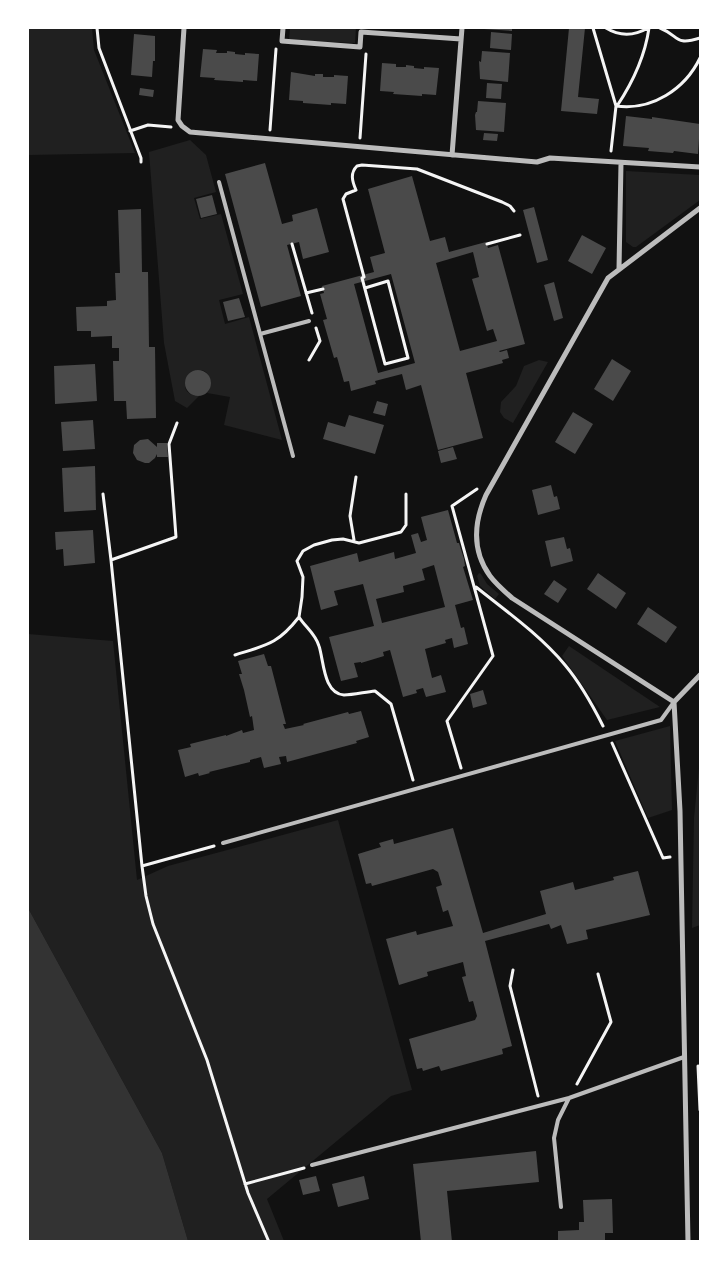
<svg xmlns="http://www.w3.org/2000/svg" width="728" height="1269" viewBox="0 0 728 1269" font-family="Mulish,sans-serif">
<rect width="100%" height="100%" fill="#111"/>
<path fill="#202020" d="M28,28H92L94,50L135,153L28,155Z
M290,28H356L355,43L289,40Z
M190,140L206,155L216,192L194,198L200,219L221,214L243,294L219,300L225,324L249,317L282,440L224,425L230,397L207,393C210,389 212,384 210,378C199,353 167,394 199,396L187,408L175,401L164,343L149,152Z
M626,171L700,175V200L636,247H633L626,242Z
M539,360L548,362L513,423L504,418L500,412L501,402L516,386L524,366Z
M479,573L481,574L487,584L499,594L495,599L480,586L477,576Z
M28,634L113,641L137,880L168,866L338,820L412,1090L391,1096L267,1199L284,1241H188L162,1153L28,908Z
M569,646L660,707L607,720L562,656Z
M670,726L672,810L648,818L615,741Z
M700,758V925L692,928L694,818Z"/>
<path fill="#333" d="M28,908L162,1153L188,1241H28Z"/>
<path fill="#4a4a4a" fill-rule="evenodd" d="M484,28H512V31L484,29Z
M569,28H585L578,97L599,99L597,114L561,111Z
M491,32L512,34L511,50L490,48Z
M134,34L155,36V61H153L152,77L131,75Z
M203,49L217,50L216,53H227V51L235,52V54L245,55V53L259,54L257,81L243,80V82L214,80L215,78L200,77Z
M482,51L510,53L508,82L480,79L479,61L481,62Z
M382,63L396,64V67H406V65L414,66V68L424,69V67L439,68L436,95L422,94V96L393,94L394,92L380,91Z
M291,72L315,76V74H323V77H334V75L348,76L346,104L331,103V105L303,103V101L289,100Z
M487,83L502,84L501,99L486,98Z
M140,88L154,90L153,97L139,95Z
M478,101L506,103L504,132L476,130L475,115L476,112H477Z
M626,116L652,119V117L700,124L698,154L674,151L673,153L648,151L649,148L623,146Z
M484,133L498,134L497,141L483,140Z
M265,163L282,224L293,221L292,215L317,208L329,252L303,259L299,242L287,245L301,296L261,307L225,174Z
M412,176L430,241L445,237L449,252L486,242L488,248L498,245L525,344L499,351L500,352L507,350L509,358L502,360L503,363L466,373L483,438L438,450L421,385L406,390L402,374L375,381L376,384L351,391L349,381L344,382L337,357L334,358L323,320L327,319L320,294L324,293L322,286L374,272L370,257L385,253L368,189ZM473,252L479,277L472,279L487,331L493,329L497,341L460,351L436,263ZM391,274L415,363L378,373L354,284Z
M212,195L217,214L201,218L196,199Z
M534,207L548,260L537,263L523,210Z
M141,209L142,272H148L149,347H155L156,418L127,419L126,401H114L113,361H119V348H112V336L91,337V331H77L76,307L107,306V301L116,300L115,273H120L118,210Z
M582,235L606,248L592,274L568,261Z
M554,282L563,318L554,321L544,285Z
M239,298L245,317L228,321L223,302Z
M612,359L631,371L613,401L594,389Z
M95,364L97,401L55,404L54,366Z
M185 383a13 13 0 1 1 26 0a13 13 0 1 1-26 0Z
M377,401L388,404L385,416L373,413Z
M573,412L593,424L575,454L555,442Z
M349,415L384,425L375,454L323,439L328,422L345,427Z
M93,420L95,449L63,451L61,422Z
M148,439L157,447V443H167L168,457H157V454L155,458L149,463H145L137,460L133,453L134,445L140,440Z
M453,447L457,459L441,463L438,451Z
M95,466L96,510L64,512L62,468Z
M551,485L554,497L557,496L560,509L538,515L532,490Z
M448,510L457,543H459L464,559L465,566L463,567L473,600L455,605L461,628L464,627L468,644L454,648L452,638L445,640L446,643L425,649L432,678L441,675L446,692L426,697L423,688L416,690L417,693L403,697L390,650L383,652L384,656L361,663V662L354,663L358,677L341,681L329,637L374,626L363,584L334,591L338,605L321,610L310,566L357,553L359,562L394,552L395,559L416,553L411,535L418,533L421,542L427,540L421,517ZM434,565L445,607L382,623L376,599L404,592L403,586L425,580L422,569Z
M93,530L95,563L64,566L63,549L56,550L55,532Z
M564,537L567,549L570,548L573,561L551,567L545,541Z
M598,573L626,593L616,609L587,589Z
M554,580L567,589L558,603L544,594Z
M648,607L677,627L666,643L637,624Z
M264,654L268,666H271L286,724H283L285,729L304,725L303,724L348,712L349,714L361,711L369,737L356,741L357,743L287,762L286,756L279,757L281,764L264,768L261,757L250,760V762L209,772L210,773L199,776L198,773L185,777L178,750L191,747L190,744L226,735V736L242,730L243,733L254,730L252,716L250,717L244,690L239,674H242L238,661Z
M483,690L487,704L473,708L470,694Z
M453,828L483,933L546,914L540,891L573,882L575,890L614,880L613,877L638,871L650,915L586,930L588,939L567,944L561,925L551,929L549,924L485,941L512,1046L502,1049L503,1054L441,1071L439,1066L423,1071L422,1068L417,1069L409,1039L475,1020L477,1016L473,1001L469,1002L462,977L466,976L463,962L427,972L428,976L399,985L386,939L416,931L417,935L453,926L448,910L443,912L436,887L442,885L438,872L433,869L372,886L371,883L366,884L358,854L381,847L379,843L393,839L394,844Z
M536,1151L539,1182L447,1191L452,1242H421L413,1164Z
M316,1176L320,1191L303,1195L299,1180Z
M364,1176L369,1199L338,1207L332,1184Z
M612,1199L613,1233H605V1242H558V1231L579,1230V1222H584L583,1200Z"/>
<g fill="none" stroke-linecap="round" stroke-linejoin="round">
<path stroke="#f5f5f5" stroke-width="3" d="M97,28L99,48L141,158V162
M593,28L616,106L611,151
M606,28C619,36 634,36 648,28
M660,28C680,36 674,46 700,38
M616,106C652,111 685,89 700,58
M617,106C633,82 645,56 649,28
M270,130L276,49
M130,131L148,125L171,127
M360,138L366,54
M292,244L312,313
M487,244L520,235
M364,277L343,199L346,194L356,190C352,181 350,173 357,166L362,165L417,169L502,202L510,206L514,211
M362,278L385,364L408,358L388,281L365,288
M306,293L323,289
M309,360L320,341L316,328
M177,423L169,444L176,537L111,560L142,866L146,896L153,924L207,1060L248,1193L269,1242
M103,494L111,560
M406,494V525L401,532L359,543L343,539L332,540L314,545L303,551L297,561L303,577L302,597L299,617C305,627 315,633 319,646C324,661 323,693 344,695C353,695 365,692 375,691L391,704L413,780
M354,540L350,516L356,477
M476,587C506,611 540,635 565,665C581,684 592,704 603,726
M235,655C267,645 278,644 299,617
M612,743L663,858L670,857
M461,768L447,721L493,656L452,506L477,489
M142,866L214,846
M513,970L510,986L538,1096
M698,1066L700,1110
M577,1084L611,1022L598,974
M245,1184L304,1168"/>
<path stroke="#bcbcbc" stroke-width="4" d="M219,182L293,456
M260,334L309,321
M223,843L661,720L674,702
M312,1165L569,1098L684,1057
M561,1207L554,1138L558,1120L569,1098"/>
<path stroke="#bcbcbc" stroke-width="5" d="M184,28L178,120L182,126L190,132L537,162L550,158L700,167
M283,28L282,41L360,47L361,32L461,39
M452,155L462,28
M619,269L621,163
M674,702L512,598C504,591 496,584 490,576C472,551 474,522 486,495L608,278L700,208
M688,1242L680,811L674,702L700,675"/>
</g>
<rect width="728" height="1269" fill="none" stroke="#ffffff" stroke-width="58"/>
</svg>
